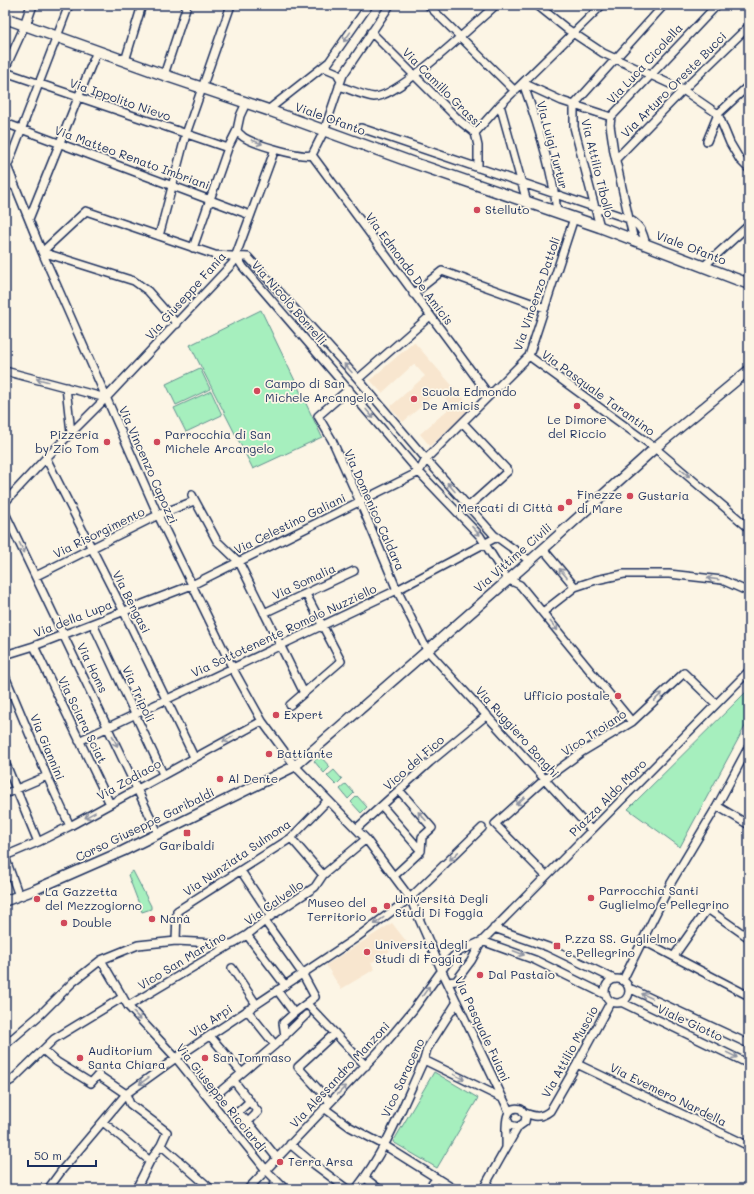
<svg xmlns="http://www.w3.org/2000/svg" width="754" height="1194" viewBox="0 0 754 1194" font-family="Mali,sans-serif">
<rect width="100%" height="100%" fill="#fcf5e5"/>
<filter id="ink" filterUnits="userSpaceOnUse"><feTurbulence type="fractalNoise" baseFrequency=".025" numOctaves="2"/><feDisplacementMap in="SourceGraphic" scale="8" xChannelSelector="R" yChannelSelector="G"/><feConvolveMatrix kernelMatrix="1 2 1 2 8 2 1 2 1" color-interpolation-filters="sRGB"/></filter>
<g filter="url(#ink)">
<path fill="#f8e6cf" d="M414,342L472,408L430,446L420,434L452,406L439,391L403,422L390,407L425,376L414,364L382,393L370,380Z
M392,923L406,941L371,963L375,969L341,989L326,965Z"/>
<path fill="#a6efbe" stroke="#608f8e" d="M261,310L322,437L253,469L190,345Z
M200,368L210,389L176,405L166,384Z
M211,391L222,415L186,432L174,408Z
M749,689V719L680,847L628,809Z
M320,756L330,767L324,773L314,761Z
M334,770L342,779L336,785L327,776Z
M346,784L354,793L348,799L340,789Z
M357,796L367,807L361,813L351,802Z
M133,871L151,906V909L142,912L128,875Z
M434,1072L478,1098L437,1168L393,1142Z"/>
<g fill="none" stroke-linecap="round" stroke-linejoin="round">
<defs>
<path id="minor" d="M428,5L515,91
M537,5L567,29L603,53L683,90L718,114L730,143L740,160L749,169
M745,5L749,9
M371,32L460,121L475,133L478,146V168
M125,61L142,5
M323,67L337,73L341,80
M5,69L25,25
M5,72L228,148
M164,75L187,5
M523,83C537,122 553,172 557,212
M523,83L562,101L611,117
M339,86C349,89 364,96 374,97C399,97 474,24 496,5
M246,103L240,116L237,130C238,132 239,134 241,135C248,143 301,158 312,155L324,131L343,75L390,5
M500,105L527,202
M268,110L329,62L369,5
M5,123L250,215
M361,128L629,219C641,226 643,232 646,245
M475,133L500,105L602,5
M707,141L718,114L749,85
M312,155L489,395
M616,159L683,90L749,26
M5,161L42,252L158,515L233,669L262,721L295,766L366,839L410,898L441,969L509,1111
M7,167L69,5
M5,179L15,187
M29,219L97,51
M600,227L574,127V105L664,5
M159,236L186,134L231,5
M634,241L614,152L610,125L611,117L717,5
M193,248L228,148L237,130
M42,252L86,211L215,255L248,257L358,379L426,459L494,535L530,561
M42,252L134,281L148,291L177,324
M236,256L243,267L419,472L480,536L507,579L520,585L632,722
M704,266L749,225
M413,294L442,271L545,308
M529,356L655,448L749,528
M5,371L106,398
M358,379L430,316
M66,387L71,433
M349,389L318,416L332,440L360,502L397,590L427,650L591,830
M463,423L508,471L468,507
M46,458L124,612L194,757
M192,495L217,541L239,562L304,693
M5,502L46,458L106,398L233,263L275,149
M5,513L158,833
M543,549L575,587L596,580L624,574H669L722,580L749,592
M36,576L158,515L194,501
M543,612L575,587
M264,613L354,571
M93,624L163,774
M34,646L110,804
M5,655L34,646L192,585L419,472L426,459L529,356L574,218
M5,676L47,776L70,826
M290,705L341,661L306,594
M79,741L397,590L497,537
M5,762L38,842
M5,794L47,776
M382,806L421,851
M717,806L749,825
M356,829L430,762L487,715
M291,838L323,875
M5,856L38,842L70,826L262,721
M5,857L19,896
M241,871L271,916
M394,876L421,851L422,837L432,828L399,790
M546,876L495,824L545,779L582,752L632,722L684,673L716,704
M265,921L302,973L315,997L294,1013L277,990
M494,928L548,947L614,979
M247,935L285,985
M642,940L749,996
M176,941L177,911L291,838L328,800
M482,941L535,960L606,995
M674,956L705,912L709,910L749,938
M101,960L128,1006L176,1058L266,1170L285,1189
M232,968L256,1004
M605 991a12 12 0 1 1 24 0a12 12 0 1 1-24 0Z
M623,980L671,883L717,806L749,746
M448,982L456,981L471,961L482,941L749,671
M629,988L749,1044
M621,1002L749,1064
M307,1004L366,1066
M128,1006L247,935L271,916L315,887L323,875L366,839
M247,1010L275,1045
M210,1036L242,1073
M285,1036L283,1023L294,1013
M5,1045L41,1014L73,982L101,960L138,945L176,941L233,944
M43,1050L57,1062L91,1083L98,1075L126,1094L130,1104L167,1132L161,1145L150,1161L103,1122
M424,1060L502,1098
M577,1064L749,1146
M234,1081L258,1112L248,1122L277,1158
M5,1084L12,1080L54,1039L123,997
M210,1100L275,1045L306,1015
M330,1102L298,1067L335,1033
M324,1108L350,1127L384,1145L454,1189
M525,1113C535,1117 541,1118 550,1111L577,1064L611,1001
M248,1122L238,1112L250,1101
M290,1144L315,1165L347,1189
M161,1145L211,1189
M506,1147C507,1135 501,1103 521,1109L526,1116L525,1122L518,1127L510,1125L507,1119
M365,1178L379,1189
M48,1189L62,1170L126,1094L176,1058L356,938L410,898L482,828
M136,1189L150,1161
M248,1189L379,1051L413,1010L447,963L458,952L482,941
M271,1189L277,1181
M356,1189C386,1151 404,1103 424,1060L427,1049L457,1002
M428,1189L437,1178
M483,1189L518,1127"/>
<path id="tertiary" d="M25,25L32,5
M5,901L34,890L123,851L295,766L530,561L655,448L749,370"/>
<path id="secondary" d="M5,18L164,75L268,110L411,162L600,227L749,284"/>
</defs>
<use href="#minor" stroke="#1b2f5e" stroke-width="10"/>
<use href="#tertiary" stroke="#1b2f5e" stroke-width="12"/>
<use href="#secondary" stroke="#1b2f5e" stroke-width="13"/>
<use href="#minor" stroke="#fcf5e5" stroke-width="7"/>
<use href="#tertiary" stroke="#fcf5e5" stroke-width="9"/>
<use href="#secondary" stroke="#fcf5e5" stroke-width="10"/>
</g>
<defs><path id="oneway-shaft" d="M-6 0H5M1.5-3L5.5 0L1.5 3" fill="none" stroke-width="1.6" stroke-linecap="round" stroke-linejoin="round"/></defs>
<g stroke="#8c92a2">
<use href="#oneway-shaft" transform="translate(347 37) rotate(125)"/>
<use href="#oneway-shaft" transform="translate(257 142) rotate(20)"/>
<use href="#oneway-shaft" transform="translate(348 368) rotate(-132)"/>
<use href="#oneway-shaft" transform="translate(42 380) rotate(-165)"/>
<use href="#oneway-shaft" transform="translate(370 414) rotate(50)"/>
<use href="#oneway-shaft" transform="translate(685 473) rotate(40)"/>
<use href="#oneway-shaft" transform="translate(451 487) rotate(-131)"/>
<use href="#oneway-shaft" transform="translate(476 531) rotate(47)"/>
<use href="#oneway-shaft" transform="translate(22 548) rotate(64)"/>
<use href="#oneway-shaft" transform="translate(563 573) rotate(-131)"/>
<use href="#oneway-shaft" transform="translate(713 579) rotate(-173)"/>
<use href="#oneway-shaft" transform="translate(554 626) rotate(51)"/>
<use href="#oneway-shaft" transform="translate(658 697) rotate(-44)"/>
<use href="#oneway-shaft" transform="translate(228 739) rotate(152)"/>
<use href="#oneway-shaft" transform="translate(115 741) rotate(65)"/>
<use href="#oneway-shaft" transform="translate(520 801) rotate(139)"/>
<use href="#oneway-shaft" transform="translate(90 815) rotate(151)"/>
<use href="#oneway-shaft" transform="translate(422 816) rotate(-132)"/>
<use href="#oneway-shaft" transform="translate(454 856) rotate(136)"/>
<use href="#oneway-shaft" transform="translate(379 921) rotate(144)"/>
<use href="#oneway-shaft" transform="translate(519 953) rotate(21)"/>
<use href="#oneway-shaft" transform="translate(426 991) rotate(-55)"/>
<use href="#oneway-shaft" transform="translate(647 996) rotate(-155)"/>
<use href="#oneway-shaft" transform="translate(137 1016) rotate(47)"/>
<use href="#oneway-shaft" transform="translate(732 1055) rotate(26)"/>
<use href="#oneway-shaft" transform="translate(459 1077) rotate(26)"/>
<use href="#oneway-shaft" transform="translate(144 1081) rotate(144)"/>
<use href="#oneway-shaft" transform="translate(342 1090) rotate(-45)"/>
</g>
</g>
<g fill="#d1495b" stroke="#fcf5e5" stroke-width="1.5">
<circle cx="477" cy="210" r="4"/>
<circle cx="257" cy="391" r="4"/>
<circle cx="414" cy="399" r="4"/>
<circle cx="577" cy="406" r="4"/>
<circle cx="107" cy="442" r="4"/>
<circle cx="157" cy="442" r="4"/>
<circle cx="630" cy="496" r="4"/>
<circle cx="569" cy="502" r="4"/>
<circle cx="561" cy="508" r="4"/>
<circle cx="618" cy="696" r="4"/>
<circle cx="276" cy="715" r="4"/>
<circle cx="269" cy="754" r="4"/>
<circle cx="220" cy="779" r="4"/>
<rect x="183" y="829" width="8" height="8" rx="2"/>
<circle cx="591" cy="898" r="4"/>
<circle cx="37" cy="899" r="4"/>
<circle cx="387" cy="906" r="4"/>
<circle cx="374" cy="910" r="4"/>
<circle cx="152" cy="919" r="4"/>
<circle cx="64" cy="923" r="4"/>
<rect x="553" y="942" width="8" height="8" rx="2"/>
<circle cx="367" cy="952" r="4"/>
<circle cx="480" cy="975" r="4"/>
<circle cx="80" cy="1058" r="4"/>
<circle cx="205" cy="1058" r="4"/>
<circle cx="280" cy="1162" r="4"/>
</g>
<g text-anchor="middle" stroke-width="3.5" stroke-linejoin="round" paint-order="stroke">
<g font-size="12" fill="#1b2f5e" stroke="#fcf5e5">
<text transform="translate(645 64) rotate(-47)" y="4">Via Luca Cicolella</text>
<text transform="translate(674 85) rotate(-45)" y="4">Via Arturo Oreste Bucci</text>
<text transform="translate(442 88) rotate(45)" y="4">Via Camillo Grassi</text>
<text transform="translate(120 100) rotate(19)" y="4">Via Ippolito Nievo</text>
<text transform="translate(330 119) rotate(20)" y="4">Viale Ofanto</text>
<text transform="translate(552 145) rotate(75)" y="4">Via Luigi Turtur</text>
<text transform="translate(132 158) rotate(20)" y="4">Via Matteo Renato Imbriani</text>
<text transform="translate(597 168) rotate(76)" y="4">Via Attilio Tibollo</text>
<text transform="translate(691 248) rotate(21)" y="4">Viale Ofanto</text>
<text transform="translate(409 269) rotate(53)" y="4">Via Edmondo De Amicis</text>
<text transform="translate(537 294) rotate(-71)" y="4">Via Vincenzo Dattoli</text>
<text transform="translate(186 296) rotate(-48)" y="4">Via Giuseppe Fania</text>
<text transform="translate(289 303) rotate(49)" y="4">Via Nicolò Borrelli</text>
<text transform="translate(598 393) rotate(36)" y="4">Via Pasquale Tarantino</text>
<text transform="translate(148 465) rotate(66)" y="4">Via Vincenzo Capozzi</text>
<text transform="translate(374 510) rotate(66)" y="4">Via Domenico Caldara</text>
<text transform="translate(290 524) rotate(-26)" y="4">Via Celestino Galiani</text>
<text transform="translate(99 533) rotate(-26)" y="4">Via Risorgimento</text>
<text transform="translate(513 558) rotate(-41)" y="4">Via Vittime Civili</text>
<text transform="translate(304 582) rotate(-25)" y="4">Via Somalia</text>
<text transform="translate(131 602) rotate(63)" y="4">Via Bengasi</text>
<text transform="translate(73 619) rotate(-21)" y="4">Via della Lupa</text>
<text transform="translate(284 631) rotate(-25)" y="4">Via Sottotenente Romolo Nuzziello</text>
<text transform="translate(92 668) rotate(64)" y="4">Via Homs</text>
<text transform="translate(138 694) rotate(65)" y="4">Via Tripoli</text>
<text transform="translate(82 720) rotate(64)" y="4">Via Sciara Sciat</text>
<text transform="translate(517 732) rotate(48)" y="4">Via Ruggiero Bonghi</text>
<text transform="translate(594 733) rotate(-33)" y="4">Vico Troiano</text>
<text transform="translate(47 747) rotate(67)" y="4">Via Giannini</text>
<text transform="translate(414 763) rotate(-41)" y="4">Vico del Fico</text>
<text transform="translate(129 780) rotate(-29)" y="4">Via Zodiaco</text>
<text transform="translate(608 798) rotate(-45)" y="4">Piazza Aldo Moro</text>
<text transform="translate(145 825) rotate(-26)" y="4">Corso Giuseppe Garibaldi</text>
<text transform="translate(237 858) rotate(-34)" y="4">Via Nunziata Sulmona</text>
<text transform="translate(274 903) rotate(-35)" y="4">Via Calvello</text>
<text transform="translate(182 961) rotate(-31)" y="4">Vico San Martino</text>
<text transform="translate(211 1021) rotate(-34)" y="4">Via Arpi</text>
<text transform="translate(690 1023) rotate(25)" y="4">Viale Giotto</text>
<text transform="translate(482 1029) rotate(65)" y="4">Via Pasquale Fuiani</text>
<text transform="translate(570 1052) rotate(-61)" y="4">Via Attilio Muscio</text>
<text transform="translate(340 1075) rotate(-47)" y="4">Via Alessandro Manzoni</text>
<text transform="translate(403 1078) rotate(-65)" y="4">Vico Saraceno</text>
<text transform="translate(668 1095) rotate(26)" y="4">Via Evemero Nardella</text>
<text transform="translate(221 1098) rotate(51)" y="4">Via Giuseppe Ricciardi</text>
</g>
<g font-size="12" fill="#1b2f5e" stroke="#fcf5e5" text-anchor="start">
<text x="485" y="214">Stelluto</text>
<text x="265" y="388">Campo di San<tspan x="265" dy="14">Michele Arcangelo</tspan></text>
<text x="422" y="396">Scuola Edmondo<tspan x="422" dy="14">De Amicis</tspan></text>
<text x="577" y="424" text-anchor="middle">Le Dimore<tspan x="577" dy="14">del Riccio</tspan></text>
<text x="99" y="439" text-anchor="end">Pizzeria<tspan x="99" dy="14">by Zio Tom</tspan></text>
<text x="165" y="439">Parrocchia di San<tspan x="165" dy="14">Michele Arcangelo</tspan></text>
<text x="577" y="499">Finezze<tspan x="577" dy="14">di Mare</tspan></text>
<text x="638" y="500">Gustaria</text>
<text x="553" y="512" text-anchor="end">Mercati di Città</text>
<text x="610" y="700" text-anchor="end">Ufficio postale</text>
<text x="284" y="719">Expert</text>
<text x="277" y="758">Battiante</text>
<text x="228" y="783">Al Dente</text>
<text x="187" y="850" text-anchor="middle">Garibaldi</text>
<text x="599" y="895">Parrocchia Santi<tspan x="599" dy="14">Guglielmo e Pellegrino</tspan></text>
<text x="45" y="896">La Gazzetta<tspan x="45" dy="14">del Mezzogiorno</tspan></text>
<text x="395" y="903">Università Degli<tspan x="395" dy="14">Studi Di Foggia</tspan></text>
<text x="366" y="907" text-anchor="end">Museo del<tspan x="366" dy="14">Territorio</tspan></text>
<text x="160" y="923">Nanà</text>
<text x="72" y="927">Double</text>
<text x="565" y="943">P.zza SS. Guglielmo<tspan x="565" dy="14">e Pellegrino</tspan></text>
<text x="375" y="949">Università degli<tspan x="375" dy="14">Studi di Foggia</tspan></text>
<text x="488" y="979">Dal Pastaio</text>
<text x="88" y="1055">Auditorium<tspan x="88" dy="14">Santa Chiara</tspan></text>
<text x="213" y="1062">San Tommaso</text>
<text x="288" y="1166">Terra Arsa</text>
</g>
</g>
<rect width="754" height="1194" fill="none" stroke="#fcf5e5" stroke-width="20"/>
<rect x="10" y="10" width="734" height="1174" fill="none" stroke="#1b2f5e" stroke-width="1.5" filter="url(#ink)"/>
<path d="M28 1160v6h68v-6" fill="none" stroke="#1b2f5e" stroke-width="2"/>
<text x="34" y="1160" font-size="12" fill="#1b2f5e" stroke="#fcf5e5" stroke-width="3" paint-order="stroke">50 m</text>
</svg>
